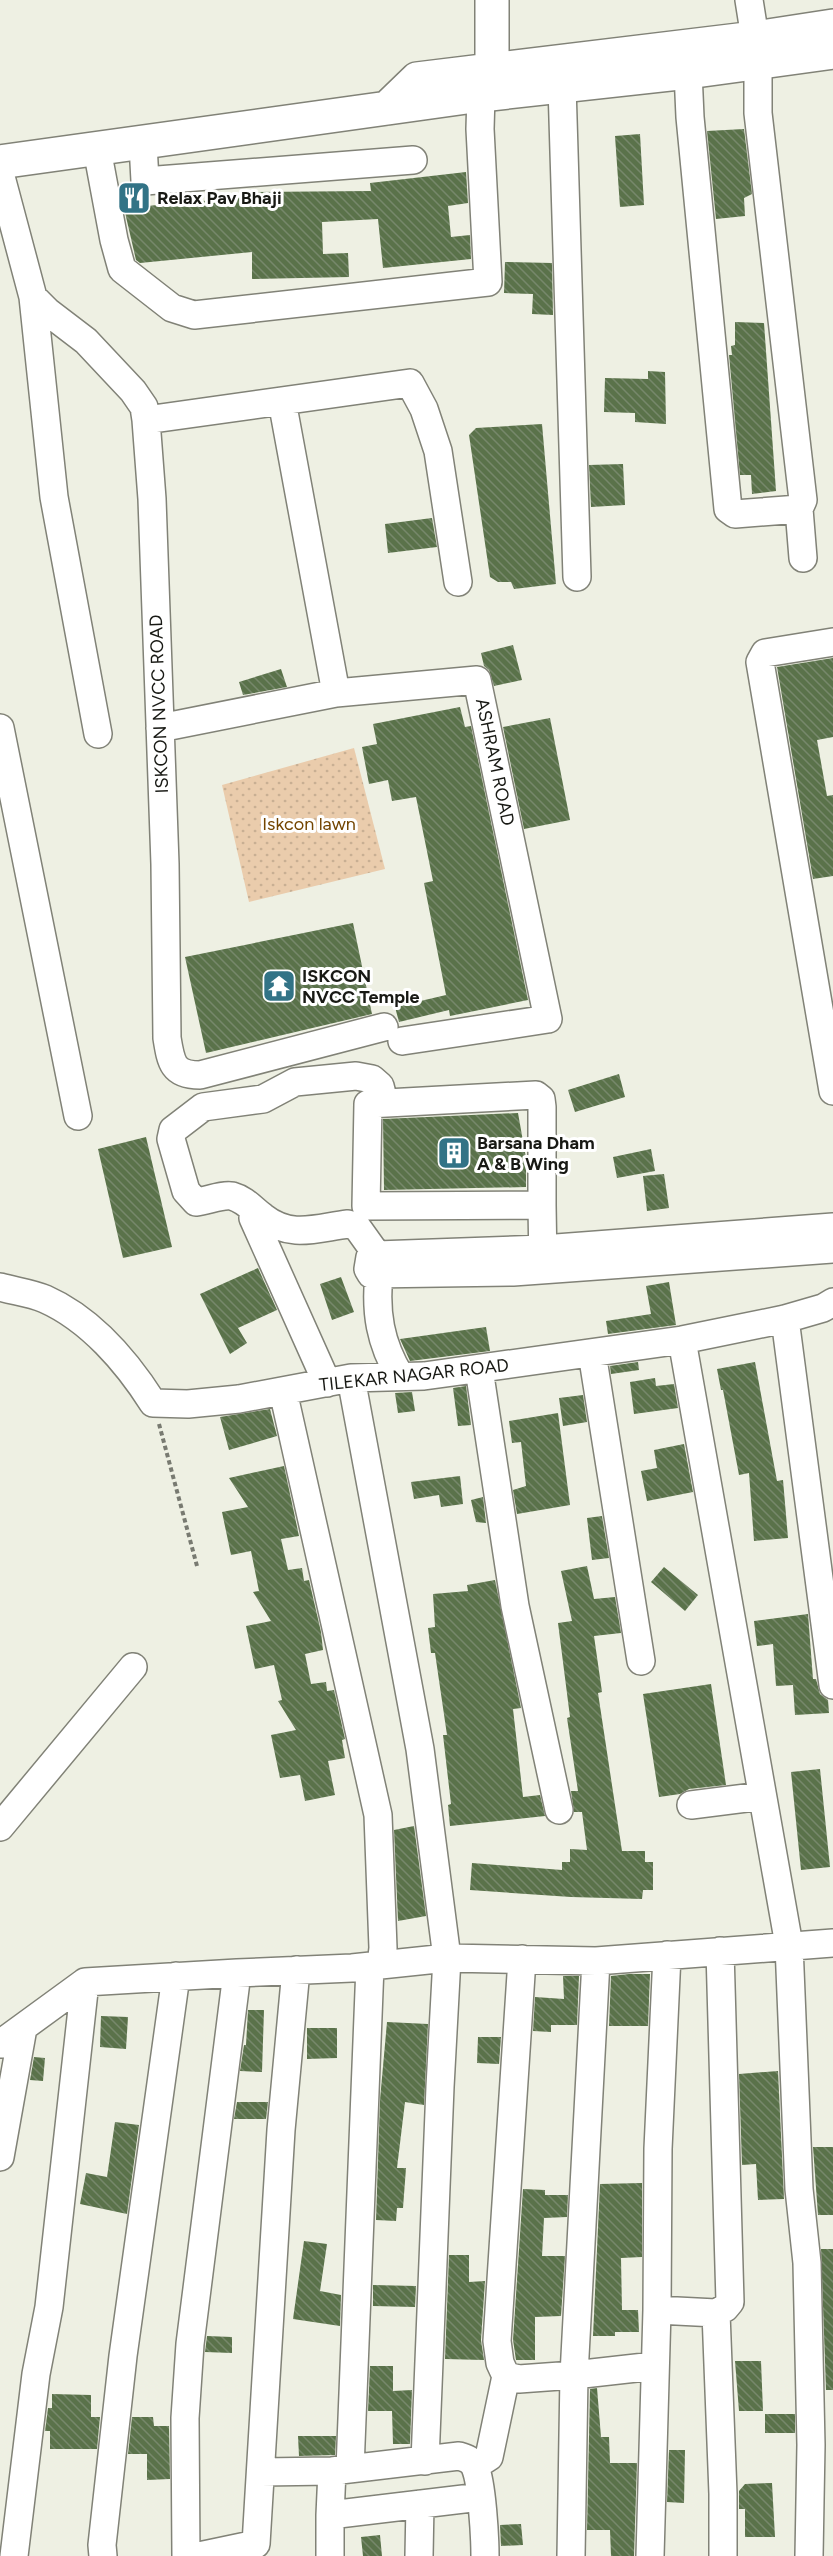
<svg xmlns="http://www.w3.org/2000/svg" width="833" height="2556" viewBox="0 0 833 2556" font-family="Figtree,sans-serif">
<defs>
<pattern id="park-dots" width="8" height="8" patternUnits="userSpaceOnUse" patternTransform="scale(1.5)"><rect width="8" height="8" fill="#eaccac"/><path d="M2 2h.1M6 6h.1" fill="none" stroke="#c8af93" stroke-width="1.8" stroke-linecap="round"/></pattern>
<pattern id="building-back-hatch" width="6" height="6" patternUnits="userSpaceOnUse" patternTransform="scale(1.5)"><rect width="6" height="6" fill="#5a724a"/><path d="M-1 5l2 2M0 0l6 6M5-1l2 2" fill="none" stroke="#77886b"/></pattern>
</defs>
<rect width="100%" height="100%" fill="#eef0e3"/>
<path fill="url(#park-dots)" d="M354,748L385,869L249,902L222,785Z"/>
<path fill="url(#building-back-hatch)" d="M744,129L752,194L744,198L745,216L716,219L707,131Z
M640,134L644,205L620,207L615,136Z
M466,172L468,203L448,206L451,237L470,235L471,259L383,268L378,219L322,222L323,254L348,253L349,277L252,279V252L140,263L136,260L124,208L247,197V192L371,191L370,183Z
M505,262L552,263L553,315L532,314L533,294L504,293Z
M735,322L764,323L776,491L752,494L751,475H740L729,355H732L731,346L735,345Z
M648,371L665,372L666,424L635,422V413L604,412L605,378L648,379Z
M542,424L556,584L514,589L511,582H498L490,577L469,435L476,428Z
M623,464L625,505L591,507L589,465Z
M432,518L437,547L388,553L385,524Z
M513,645L522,680L494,686L489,670L484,666L481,653Z
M833,658V737L817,740L827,796L833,795V876L813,879L777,667Z
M281,669L287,687L243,695L239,682Z
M460,707L465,727L471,726L528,1000L450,1016L449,1010L399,1022L395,1007L446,995L424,883L433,881L416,797L392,801L388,780L369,784L362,747L377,744L373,724Z
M550,718L570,820L524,829L503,727Z
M353,923L372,1014L206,1053L185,957Z
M619,1074L625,1097L575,1112L568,1090Z
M518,1113L526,1158V1187L384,1190L383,1119Z
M146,1137L172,1247L123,1258L98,1149Z
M651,1149L655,1171L617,1178L613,1157Z
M664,1174L669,1208L647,1211L643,1176Z
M258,1268L277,1310L238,1328L247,1343L230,1354L200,1294Z
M341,1277L354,1312L332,1320L320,1284Z
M669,1282L676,1325L608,1334L606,1321L651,1314L646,1286Z
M486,1327L490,1351L410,1361L400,1339Z
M638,1362L639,1370L611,1374L610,1366Z
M755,1362L777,1481L783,1480L788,1538L754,1541L749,1473L739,1475L723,1390H721L717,1369Z
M655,1378L656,1386L674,1384L678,1408L634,1414L630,1382Z
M466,1386L471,1425L458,1426L453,1388Z
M412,1392L415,1411L398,1413L395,1393Z
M583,1395L587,1422L563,1426L559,1398Z
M270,1409L277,1436L229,1450L220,1417Z
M558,1413L570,1505L517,1514L513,1490L526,1486L521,1442L512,1443L509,1421Z
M684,1444L693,1492L647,1501L641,1471L657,1468L654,1450Z
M284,1466L299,1536L281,1539L288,1570L302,1568L304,1581L309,1580L321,1632L323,1650L305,1654L311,1684L326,1682L327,1691L334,1690L345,1739L342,1740L345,1758L328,1761L335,1795L305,1801L300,1775L280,1778L271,1735L296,1730L278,1701L282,1700L274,1665L255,1669L246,1626L271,1621L253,1592L259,1591L251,1551L231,1555L222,1512L248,1507L229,1478Z
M460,1476L463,1504L441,1507L439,1495L414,1499L411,1482Z
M483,1497L486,1523L476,1522L471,1500Z
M602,1516L609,1558L592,1560L587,1518Z
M587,1566L594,1599L615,1597L621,1633L594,1636L602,1692L598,1693L622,1851H645V1862H653V1890H643L642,1899L571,1897L470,1890L472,1863L562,1870V1862H570V1849L587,1850L582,1812H574L571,1791H578L567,1718L570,1717L558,1623L572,1621L561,1571Z
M664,1567L698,1595L685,1611L651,1582Z
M495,1580L521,1708L513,1709L523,1797L540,1795L545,1816L450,1826L448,1805L451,1804L443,1735H447L435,1653H431L428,1628L435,1627L433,1594L468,1591L467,1585Z
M808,1614L813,1679H816L820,1694L828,1700L829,1713L795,1715L793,1685L776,1686L773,1644L757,1646L754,1621Z
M711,1684L726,1785L689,1789L680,1794L659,1797L643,1694Z
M820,1769L830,1867L801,1870L791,1772Z
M414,1826L426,1916L398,1921L394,1830Z
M629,1974H650L648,2026H609L611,1976Z
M563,1976H579L577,2025H551V2032L533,2031L535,1997L564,1999Z
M248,2010H264L262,2072L240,2071L244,2045H246Z
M101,2016L128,2017L126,2049L100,2047Z
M387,2022L428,2024L424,2105L405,2102L397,2168H406L403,2208H397L396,2221L376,2220L380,2100Z
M307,2028H337V2058L307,2059Z
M478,2037H501L499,2064L477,2063Z
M34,2057L45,2058L43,2081L30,2080Z
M778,2071L784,2199L758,2200L756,2164L742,2165L739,2074Z
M237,2102H268L266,2119H234Z
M115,2122L139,2125L127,2214L80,2204L86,2173L107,2177Z
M813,2147H833V2215H818Z
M642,2183V2257L621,2258L622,2310H638L639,2332H615V2336H593L600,2184Z
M523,2189L545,2190V2195H568L567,2217L544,2218L542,2256H565L561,2316L535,2317V2360H516L513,2340Z
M304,2241L327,2244L320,2291L341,2295L340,2326L293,2319Z
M821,2249H833V2390H826Z
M449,2255H469V2282L485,2281L481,2340L484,2360L445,2359Z
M373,2285L416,2286L415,2307L373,2306Z
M207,2336L232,2337V2353L205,2352Z
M735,2361H761L763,2411H739Z
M370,2366H393V2391L412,2390L410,2444H393L392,2411H368Z
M597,2388L601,2437H609L610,2463H637L634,2556H611L610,2530H587L590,2389Z
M52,2394L91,2395V2417H100L97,2449H50V2431H45L48,2408H52Z
M765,2414H795V2433H765Z
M132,2417H153L154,2426H169L170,2479L147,2480V2454H128Z
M298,2436H336L335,2455L299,2456Z
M669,2450H685L684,2503L667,2502Z
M772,2483L775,2537H745V2509H739V2491L745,2484Z
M521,2524L523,2545L501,2546L500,2525Z
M380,2535L382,2556H363L361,2537Z"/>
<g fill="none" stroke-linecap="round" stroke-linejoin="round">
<defs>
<path id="minor" d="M749,0L755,38
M688,72L690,117L728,509L735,514L799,509L803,500L758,113V62
M562,86L577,577
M143,144L145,181L413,160
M97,149L114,240L122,269L172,308L194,315L488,282L480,129L481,95
M0,173L33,297L48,312L86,341L133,391L144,407L146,420L152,499L165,864L167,1038C171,1063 173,1075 200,1075L384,1027
M33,297L54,497L98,734
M282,401L336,693
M146,420L410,383L424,409L438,451L458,582
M799,509L803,558
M833,642L765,653L760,662L833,1091
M0,728L78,1116
M160,728L336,693L477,680L548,1019L402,1041
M542,1205V1107L541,1099L536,1095L368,1104L366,1206L542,1205L543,1265
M253,1218L327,1383
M833,1227L543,1249L377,1255L370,1257L368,1269L371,1274L513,1272L833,1249
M377,1255L357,1227L348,1224C316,1228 291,1239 263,1217C252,1209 246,1200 232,1196C222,1194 207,1201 196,1202L186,1191L171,1139L173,1130L203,1107L263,1099L295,1082L356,1076L372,1079L380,1086L384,1102
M379,1274C375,1312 380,1343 400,1376
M0,1287C14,1291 31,1293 45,1299C90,1319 127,1362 153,1403L188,1404L239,1399L351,1378L424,1376L682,1340L785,1319L823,1308L833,1302
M785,1319L833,1685
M682,1340L789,1945L799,2189L807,2263L811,2445L809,2556
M592,1353L641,1661
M479,1369L515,1606L559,1810
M351,1378L420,1749L447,1958L440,2087L425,2461
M283,1391L378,1815L383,1948L381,1965
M691,1805L762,1796
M0,1827L133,1667
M667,1955L658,2149L657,2310L716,2313L723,2494V2556
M522,1959L497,2341L500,2363L506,2376L519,2379L574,2375L596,1961
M0,2044L85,1982L237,1973
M0,2157L23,2028
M716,2313L725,2308L730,2302L720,1951
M475,2466L489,2457L506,2376
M350,2469L370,1966
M332,2471L330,2515L480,2497
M261,2472L332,2471L459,2456C466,2458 472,2460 475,2467C482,2483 485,2537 485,2556
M330,2515V2556
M14,2556L36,2374L49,2307L85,1982
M103,2556L102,2545L123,2356L176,1976
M186,2556L185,2418L190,2344L237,1973L352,1968L447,1958L596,1961L833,1943
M199,2556L256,2544L281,2130L296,1970
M419,2556L420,2504
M571,2556L574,2375L654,2366
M650,2556L657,2310"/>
<path id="highway" d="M492,0V70
M387,108L417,79L755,38L833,26
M0,162L481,95L688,72L833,52"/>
</defs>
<use href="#minor" stroke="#818277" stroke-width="30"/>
<use href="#highway" stroke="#818277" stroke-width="36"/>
<path stroke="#787a71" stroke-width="4" stroke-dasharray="4.5 3" stroke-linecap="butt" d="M159,1424L197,1566"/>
<use href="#minor" stroke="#fff" stroke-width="27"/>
<use href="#highway" stroke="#fff" stroke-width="33"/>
</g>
<defs>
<symbol id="restaurant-square" viewBox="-11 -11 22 22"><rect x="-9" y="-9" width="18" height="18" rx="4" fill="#327386" stroke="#fff"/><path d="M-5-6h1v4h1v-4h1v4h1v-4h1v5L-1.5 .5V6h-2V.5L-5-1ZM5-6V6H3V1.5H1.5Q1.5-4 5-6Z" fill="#fff"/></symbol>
<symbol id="temple-square" viewBox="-11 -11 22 22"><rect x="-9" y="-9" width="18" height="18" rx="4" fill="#327386" stroke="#fff"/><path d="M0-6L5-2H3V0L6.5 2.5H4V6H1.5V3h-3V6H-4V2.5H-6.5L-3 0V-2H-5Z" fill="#fff"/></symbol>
<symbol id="building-square" viewBox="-11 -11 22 22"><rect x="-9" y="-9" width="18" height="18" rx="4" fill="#327386" stroke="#fff"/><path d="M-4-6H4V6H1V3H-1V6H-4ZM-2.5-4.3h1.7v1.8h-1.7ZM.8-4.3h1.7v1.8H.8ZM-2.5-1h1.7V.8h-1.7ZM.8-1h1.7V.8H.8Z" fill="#fff"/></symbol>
</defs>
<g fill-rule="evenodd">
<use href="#restaurant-square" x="115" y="179" width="38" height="38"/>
<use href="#temple-square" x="260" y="967" width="38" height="38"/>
<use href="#building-square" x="435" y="1134" width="38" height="38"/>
</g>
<g text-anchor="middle" stroke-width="6" stroke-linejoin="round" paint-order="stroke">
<g font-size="18" font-weight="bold" fill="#181914" stroke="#fff" text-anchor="start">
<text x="157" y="204">Relax Pav Bhaji</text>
<text x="302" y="982">ISKCON<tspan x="302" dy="21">NVCC Temple</tspan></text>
<text x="477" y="1149">Barsana Dham<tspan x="477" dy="21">A &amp; B Wing</tspan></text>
</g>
<g font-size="18" fill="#181914" stroke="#fff">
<text transform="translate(159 704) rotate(-92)" y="6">ISKCON NVCC ROAD</text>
<text transform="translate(495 762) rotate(78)" y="6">ASHRAM ROAD</text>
<text transform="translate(414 1375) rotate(-6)" y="6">TILEKAR NAGAR ROAD</text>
</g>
<g font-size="18" fill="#734500" stroke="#fff">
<text x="309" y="830">Iskcon lawn</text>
</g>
</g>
</svg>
